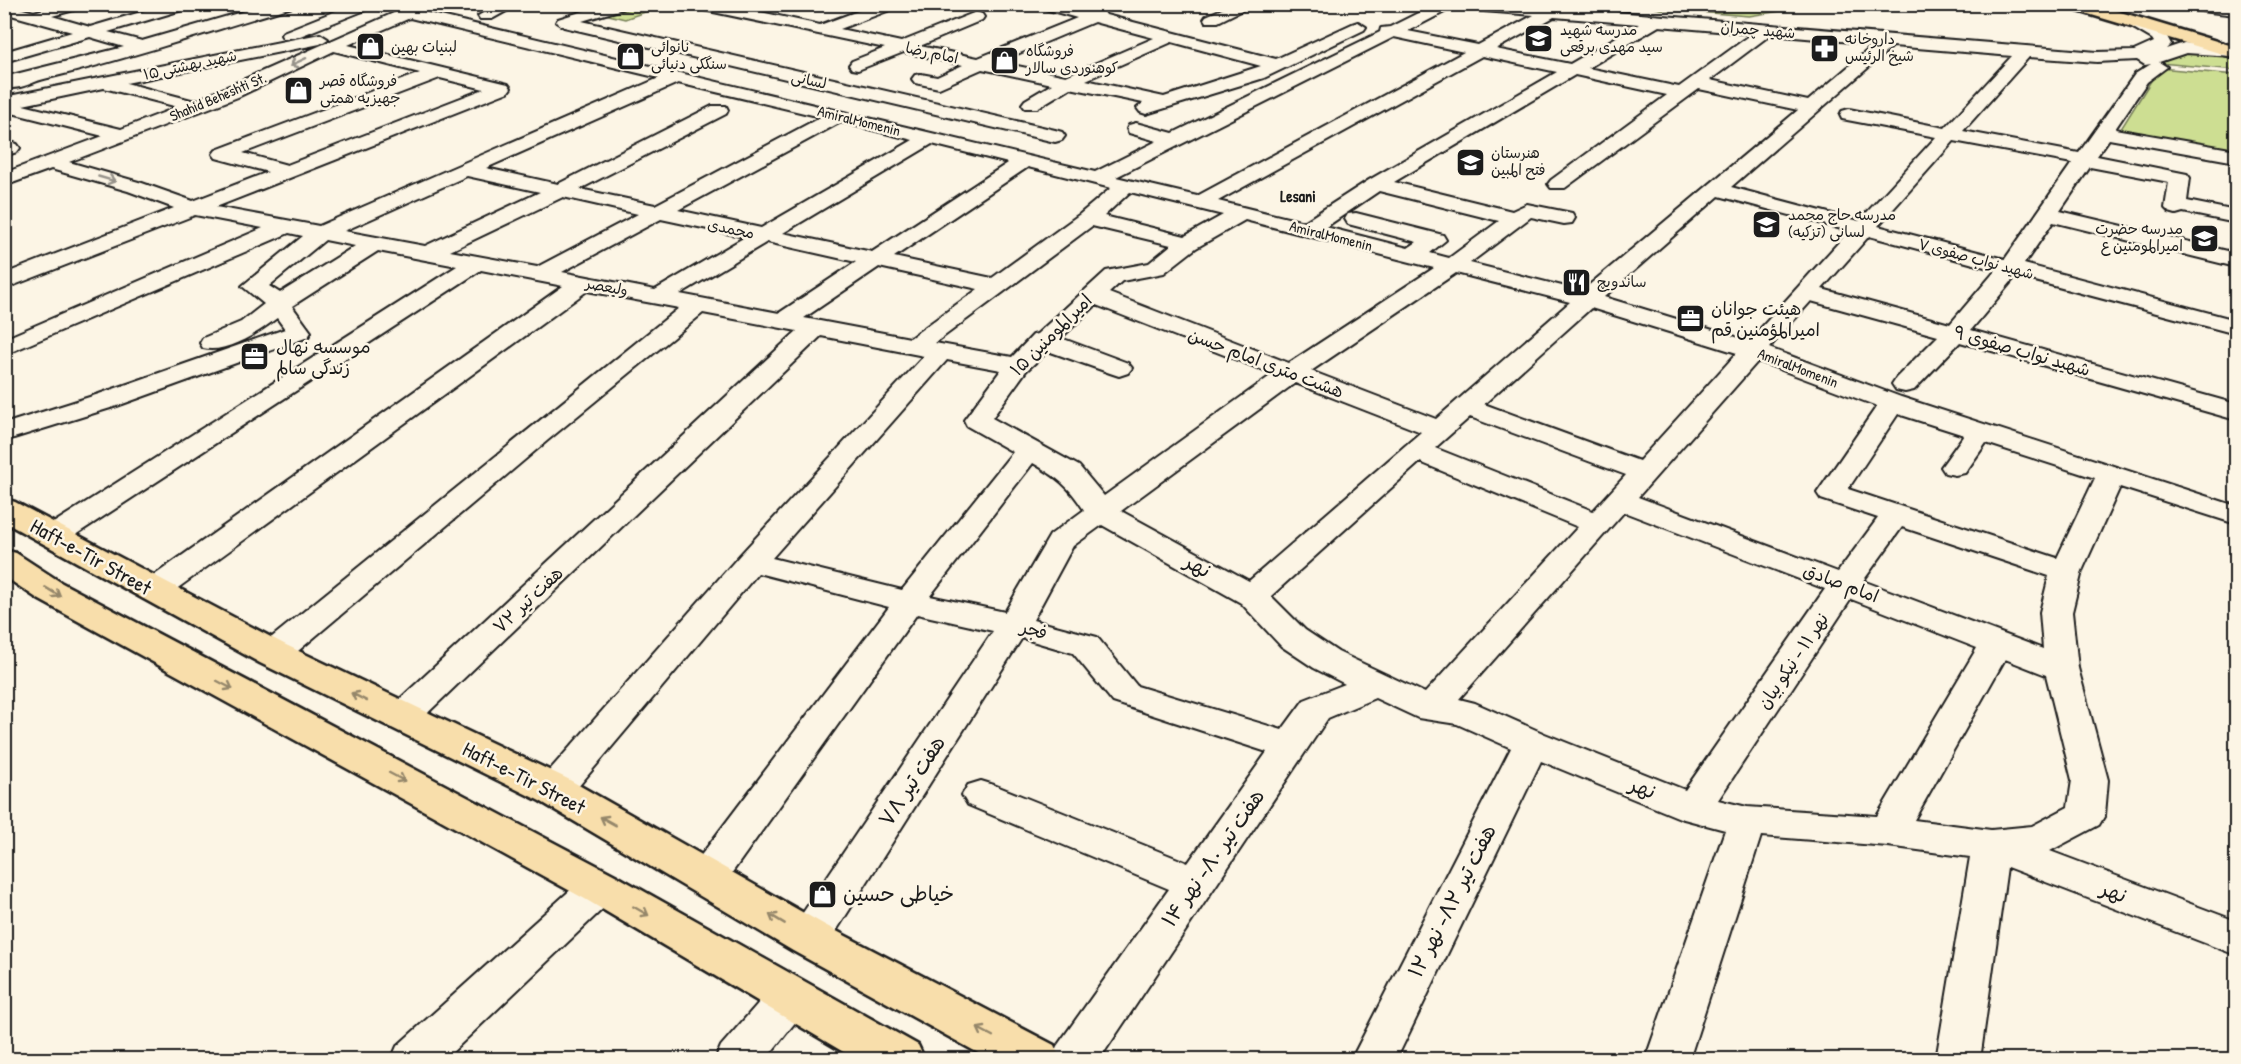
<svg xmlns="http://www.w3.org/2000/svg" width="2241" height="1064" viewBox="0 0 2241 1064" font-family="'Patrick Hand','Playpen Sans Arabic',sans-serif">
<rect width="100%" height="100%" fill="#fcf5e5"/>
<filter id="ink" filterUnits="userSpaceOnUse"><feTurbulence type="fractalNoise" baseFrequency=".0167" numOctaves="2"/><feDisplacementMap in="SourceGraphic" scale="12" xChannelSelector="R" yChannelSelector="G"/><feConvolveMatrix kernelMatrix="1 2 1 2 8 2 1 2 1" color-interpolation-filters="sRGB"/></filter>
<g filter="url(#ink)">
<path fill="#cdde92" stroke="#747d57" stroke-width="1.5" d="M634,5H665L625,19L604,14Z
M1645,5V4L1818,5L1749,16L1660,9Z
M2215,51L2236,56V70L2160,63L2181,52Z
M2159,68L2236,75V153L2119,132Z"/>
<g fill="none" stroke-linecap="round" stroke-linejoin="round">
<defs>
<path id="minor" d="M4,4L34,12L61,4H87L85,7L52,16L90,27L168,4H194L192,7L108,32L142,41L269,4H294L292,7C211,31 131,58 48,78C32,81 22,91 4,87V77L124,47L90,37L4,62V52L72,32L4,13Z
M353,4H375L373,7L295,38H283L281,35L283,32Z
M414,4H435L424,12L1095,172L1157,141L1129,133L1127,129L1129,125L1136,123L1173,133L1380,32L1381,28L1390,27L1436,4H1520L2097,52L2134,51L2154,42L2152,39L2130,26L2128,23L2130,20L2136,18L2165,33L2171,44L2166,49L2184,43L2236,47V55L2232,56L2186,53L2159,62L2167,67L2147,82L2115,129L2236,150V162L2109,139L2097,156L2187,174L2190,178L2187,201L2236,211V223L2183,212L2176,214L2169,212L2165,208L2169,182L2090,167L2060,211L2236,253V267L2053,222L2024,264L2236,320V334L2016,276L1971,330L2236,404V420L1960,342L1914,390L1905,392L1896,390L1892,384L1896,378L1938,336L1811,301L1769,348L1901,397L2236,506V524L2120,487L2082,571L2072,612L2078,668L2108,780L2105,815L2099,825L2050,851L2236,921V955L2007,867L1980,1060H1936L1970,857L1888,846L1761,836L1689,1060H1645L1725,830L1680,818L1541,761L1396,1060H1351L1511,748L1457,724L1418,718L1375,698L1328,718L1099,1060H1051L1057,1046L1169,889L968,805L962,795L968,785L981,781L994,785L1188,863L1267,752L1113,702L1073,653L1022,638L824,950L809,955L794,950L788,938L794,926L993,631L917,614L721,888L707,893L693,888L687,877L693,866L889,607L758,573L567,800L554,804L541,800L535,790L541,780L740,555L924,356L821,336L413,727L401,730L389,727L383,718L389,709L797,331L703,313L548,440L285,662L273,665L261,662L256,654L261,646L679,308L587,291L164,598L153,601L142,598L137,591L142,584L563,286L481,270L66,541L55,544L44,541L40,535L44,529L457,266L378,251L292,306L311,332L308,337L117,406L4,441V424L99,394L285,329L277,318C259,332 226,354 203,348L200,343L203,338L241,322L264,304L242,286L303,236L289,233L4,355V339L263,228L195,215L4,289V274L174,208L128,191L51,169L4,186V173L103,136L4,111V97L320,34L328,39L320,44L126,83L195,101ZM1454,7L1459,9L1534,15L1478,45L1408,31ZM1554,17L1639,24L1570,64L1496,49ZM410,18L659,78L319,226L216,207L508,92L511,88L508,84L348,45ZM1659,26L1752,34L1679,87L1588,68ZM1770,35L1875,44L1808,101L1710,80ZM1394,37L1464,52L1197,196L1116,177ZM1893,46L2012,56L1945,128L1849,109L1842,111L1840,115L1842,119L1936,137L1859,221L1731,187ZM334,51L420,73L216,150L213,154L216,158L268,172L193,201L142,183L69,162L238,97ZM1482,56L1557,72L1369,180L1304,222L1218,201ZM2029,57L2097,62L2137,60L2145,65L2151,64L2135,74L2079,153L1963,131ZM1575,75L1667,95L1551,180L1548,184L1551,188H1565L1699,89L1798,110L1582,291L1470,263L1531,217L1564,224L1572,223L1575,218L1572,213L1527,204L1512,211L1394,182ZM440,78L484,89L287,165L243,153ZM678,83L821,117L655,205L580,189L726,114L728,110L726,106H712L558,184L486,168ZM104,88L178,107L121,129L23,105ZM841,122L913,140L761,228L678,210ZM1954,141L2072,163L2005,259L1878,226ZM932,144L1008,163L872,252L783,233ZM1028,167L1111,188L1080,214L992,278L894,257ZM467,176L540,192L425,246L344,231ZM1379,191L1499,221L1449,258L1430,253L1446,240L1443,235L1356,213L1348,214L1345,219L1348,224L1417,242L1408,248L1326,227ZM1130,192L1223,215L1185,236L1104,216ZM1719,196L1849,231L1749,341L1604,297ZM563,197L638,214L537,267L450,251ZM661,219L745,237L655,290L562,272ZM1245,220L1434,268L1289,363L1109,293L1122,281L1164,273L1196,248ZM1092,226L1171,245L1149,263L1106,271L1037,334L1033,335L1012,357L935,343ZM1869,236L1996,270L1950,324L1822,289ZM325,240L355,246L280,293L269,286ZM767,242L856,262L779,313L680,294ZM879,267L978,289L910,338L804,318ZM1456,273L1570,302L1436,419L1311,371ZM1096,305L1273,374L1104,496L1079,466L992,418L1026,371L1048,351L1110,373L1119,376L1128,373L1132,368L1128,363L1061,338ZM1591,308L1737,353L1639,461L1484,404ZM947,360L1001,370L964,420L967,426L1013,452L902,590L772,558ZM1758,361L1877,406L1817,493L1821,499L1878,518L1838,572L1638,497ZM1295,383L1421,432L1249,581L1121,511ZM1898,414L1964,435L1941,467L1945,473L1955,475L1965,473L1986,443L2095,478L2057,558L1848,489ZM1470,417L1626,475L1593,511L1435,448ZM1420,462L1578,527L1425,693L1338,652L1305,630L1271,596ZM1033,463C1057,477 1069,486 1084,510L1050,535L1005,612L930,596ZM1624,512L1825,589L1685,790L1545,734L1475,703L1459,699ZM1102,525L1241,603L1281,646L1314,668L1345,684L1304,700L1282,730L1137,686L1097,637L1033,620L1073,546ZM1902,527L2049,576L2040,612L2043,649L1863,581ZM1851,599L1977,648L1877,816L1747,807L1718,800ZM2005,659L2046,675L2072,780L2068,807L2032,826L1991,830L1914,820Z
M498,4H519L492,19H480L478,16Z
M606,4H631L629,7L582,21L1055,130L1062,132L1065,136L1062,140L1055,142L564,27L556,22L558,19Z
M692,4H724L820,25L877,4H900L898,7L840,29L901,42L976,12L982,14L984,17L982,20L920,46L978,58L1077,18L1038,7L1036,4H1063L1092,12H1104L1106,15L1276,59L1352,24L1358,22L1366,27L1364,30L1264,78L1146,114L1140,112L1137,108L1143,103L1070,88L1037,108H1025L1022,104L1025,100L1052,84L982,69L939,88L915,83L912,79L915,75L921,74L937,77L963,65L904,52L858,70L852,69L849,65L852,61L885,48L699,9ZM1094,22L1154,38L1066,76L998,62ZM1172,42L1261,66L1164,97L1086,80Z
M928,4H944L945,5L937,10Z
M1233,4H1254L1218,22H1206L1204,19L1206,16Z
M2176,4L2236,5V15L2183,9Z
M4,140L17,144L20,148L17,152L4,156Z
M600,871L614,876L620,887L614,898L444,1060H391L397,1046L586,876Z
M790,979L805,984L811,997L805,1010L765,1060H715L721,1046L775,984Z"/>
<path id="major" d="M2066,4H2094L2236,47V58L2068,8Z
M4,499L15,502L286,645L568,779L825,925L1054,1045L1061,1060H991L793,951L540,801L260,663L4,522Z
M4,550L16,553L62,583L615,875L918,1045L925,1060H857L585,899L38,599L4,576Z"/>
</defs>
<use href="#minor" stroke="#1c1c1c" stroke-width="4"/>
<use href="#major" stroke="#1c1c1c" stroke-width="5"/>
<use href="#minor" fill="#fcf5e5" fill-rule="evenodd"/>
<use href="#major" fill="#f8deab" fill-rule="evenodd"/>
</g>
<defs><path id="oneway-shaft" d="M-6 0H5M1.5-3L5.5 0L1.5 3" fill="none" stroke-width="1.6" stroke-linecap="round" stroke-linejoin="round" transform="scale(1.5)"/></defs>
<g stroke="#97938b">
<use href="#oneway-shaft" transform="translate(298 62) rotate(155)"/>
<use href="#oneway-shaft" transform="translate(107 179) rotate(16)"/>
</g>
<g stroke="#95876b">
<use href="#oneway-shaft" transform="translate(53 592) rotate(31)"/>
<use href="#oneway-shaft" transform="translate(225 685) rotate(28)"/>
<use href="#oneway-shaft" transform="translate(359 697) rotate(-153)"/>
<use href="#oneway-shaft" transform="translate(397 777) rotate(28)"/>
<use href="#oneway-shaft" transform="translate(608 821) rotate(-151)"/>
<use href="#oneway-shaft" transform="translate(641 911) rotate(30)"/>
<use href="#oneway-shaft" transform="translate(777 919) rotate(-149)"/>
<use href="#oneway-shaft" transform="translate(985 1032) rotate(-152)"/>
</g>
</g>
<defs>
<symbol id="school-square" viewBox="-11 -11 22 22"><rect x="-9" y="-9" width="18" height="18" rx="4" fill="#1c1c1c" stroke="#fcf5e5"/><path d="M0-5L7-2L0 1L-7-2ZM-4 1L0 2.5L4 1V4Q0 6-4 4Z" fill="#fff"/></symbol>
<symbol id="shop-square" viewBox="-11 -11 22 22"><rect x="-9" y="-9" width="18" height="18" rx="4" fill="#1c1c1c" stroke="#fcf5e5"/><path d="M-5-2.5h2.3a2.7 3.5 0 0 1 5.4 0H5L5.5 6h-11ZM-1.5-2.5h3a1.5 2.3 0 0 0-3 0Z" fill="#fff"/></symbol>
<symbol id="pharmacy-square" viewBox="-11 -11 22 22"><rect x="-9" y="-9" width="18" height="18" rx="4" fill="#1c1c1c" stroke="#fcf5e5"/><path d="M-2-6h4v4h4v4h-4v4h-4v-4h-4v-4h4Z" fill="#fff"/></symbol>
<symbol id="restaurant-square" viewBox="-11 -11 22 22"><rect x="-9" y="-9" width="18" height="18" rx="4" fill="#1c1c1c" stroke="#fcf5e5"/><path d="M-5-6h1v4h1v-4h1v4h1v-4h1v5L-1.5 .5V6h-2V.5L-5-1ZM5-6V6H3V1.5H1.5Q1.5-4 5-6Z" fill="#fff"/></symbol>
<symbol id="office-square" viewBox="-11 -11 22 22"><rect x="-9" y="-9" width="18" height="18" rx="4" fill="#1c1c1c" stroke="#fcf5e5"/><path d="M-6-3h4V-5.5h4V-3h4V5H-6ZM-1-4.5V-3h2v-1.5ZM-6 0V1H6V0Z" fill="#fff"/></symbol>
</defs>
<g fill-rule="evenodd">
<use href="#school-square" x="1522" y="22" width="33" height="33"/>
<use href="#shop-square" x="354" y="30" width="33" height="33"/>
<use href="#pharmacy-square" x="1808" y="32" width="33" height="33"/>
<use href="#shop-square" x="614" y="40" width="33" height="33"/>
<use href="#shop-square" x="988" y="44" width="33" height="33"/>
<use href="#shop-square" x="282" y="74" width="33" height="33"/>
<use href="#school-square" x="1454" y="146" width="33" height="33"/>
<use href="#school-square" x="1750" y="208" width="33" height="33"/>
<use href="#school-square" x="2188" y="222" width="33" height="33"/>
<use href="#restaurant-square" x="1560" y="266" width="33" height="33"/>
<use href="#office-square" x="1674" y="302" width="33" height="33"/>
<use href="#office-square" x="238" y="340" width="33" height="33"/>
<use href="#shop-square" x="806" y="878" width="33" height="33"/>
</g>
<g text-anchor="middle" stroke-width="5" stroke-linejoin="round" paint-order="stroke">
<g font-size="15" fill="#1c1c1c" stroke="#fcf5e5" text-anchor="start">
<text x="1560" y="35">مدرسه شهید<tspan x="1560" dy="17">سید مهدی برقعی</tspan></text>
<text x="1845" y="44">داروخانه<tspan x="1845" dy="17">شیخ الرئیس</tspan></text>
<text x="391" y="52">لبنیات بهین</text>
<text x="651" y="52">نانوائی<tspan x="651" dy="17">سنگکی دنیائی</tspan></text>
<text x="1026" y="56">فروشگاه<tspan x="1026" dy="17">کوهنوردی سالار</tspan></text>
<text x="320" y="86">فروشگاه قصر<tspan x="320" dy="17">جهیزیه همتی</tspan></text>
<text x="1491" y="158">هنرستان<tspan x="1491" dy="17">فتح المبین</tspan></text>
<text x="1788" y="220">مدرسه حاج محمد<tspan x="1788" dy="17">لسانی (تزکیه)</tspan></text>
<text x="2183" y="234" text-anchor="end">مدرسه حضرت<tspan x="2183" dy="17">امیرالمومنین ع</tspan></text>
<text x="1597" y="287">ساندویچ</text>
</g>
<g font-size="15" fill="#1c1c1c" stroke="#fcf5e5">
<text transform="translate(1758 30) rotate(5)" y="5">شهید چمران</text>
<text transform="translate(932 53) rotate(12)" y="5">امام رضا</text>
<text transform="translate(190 65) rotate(-12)" y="5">شهید بهشتی ۱۵</text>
<text transform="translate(809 80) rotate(13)" y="5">لسانی</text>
<text transform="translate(218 97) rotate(-23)" y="5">Shahid Beheshti St.</text>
<text transform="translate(859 121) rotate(14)" y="5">AmiralMomenin</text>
<text transform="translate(731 229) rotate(12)" y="5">محمدی</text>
<text transform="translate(1331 236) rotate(14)" y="5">AmiralMomenin</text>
<text transform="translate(1976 259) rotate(15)" y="5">شهید نواب صفوی ۷</text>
<text transform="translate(607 287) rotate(11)" y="5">ولیعصر</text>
<text transform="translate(1798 368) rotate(21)" y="5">AmiralMomenin</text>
</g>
<g font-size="16" font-weight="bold" fill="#1c1c1c" stroke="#fcf5e5">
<text x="1298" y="202">Lesani</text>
</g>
<g font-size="18" fill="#1c1c1c" stroke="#fcf5e5" text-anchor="start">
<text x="1711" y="315">هیئت جوانان<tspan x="1711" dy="21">امیرالمؤمنین قم</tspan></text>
<text x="276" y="353">موسسه نهال<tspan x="276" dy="21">زندگی سالم</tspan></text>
</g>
<g font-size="18" fill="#1c1c1c" stroke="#fcf5e5">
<text transform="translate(1051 335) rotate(-45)" y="6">امیرالمومنین ۱۵</text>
<text transform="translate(2022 351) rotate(16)" y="6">شهید نواب صفوی ۹</text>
<text transform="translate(1266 363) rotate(21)" y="6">هشت متری امام حسن</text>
<text transform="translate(1841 583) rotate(21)" y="6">امام صادق</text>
<text transform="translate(528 600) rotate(-43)" y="6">هفت تیر ۷۲</text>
<text transform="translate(1034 630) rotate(16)" y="6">فجر</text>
<text transform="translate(1793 661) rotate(-56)" y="6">نهر ۱۱ - نیکو بیان</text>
</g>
<g font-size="21" fill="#1c1c1c" stroke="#fcf5e5">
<text transform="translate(91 557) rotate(29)" y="7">Haft-e-Tir Street</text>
<text transform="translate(1198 566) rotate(29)" y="7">نهر</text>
<text transform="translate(524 778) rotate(27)" y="7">Haft-e-Tir Street</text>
<text transform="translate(912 781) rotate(-57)" y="7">هفت تیر ۷۸</text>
<text transform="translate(1643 788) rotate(22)" y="7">نهر</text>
<text transform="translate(1213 858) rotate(-55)" y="7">هفت تیر ۸۰- نهر ۱۴</text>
<text transform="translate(2114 892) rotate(21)" y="7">نهر</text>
<text transform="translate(1452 901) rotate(-63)" y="7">هفت تیر ۸۲- نهر ۱۲</text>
</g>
<g font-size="21" fill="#1c1c1c" stroke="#fcf5e5" text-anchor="start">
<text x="843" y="901">خیاطی حسین</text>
</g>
</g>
<rect width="2241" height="1064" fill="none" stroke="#fcf5e5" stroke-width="24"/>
<rect x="12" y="12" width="2217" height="1040" fill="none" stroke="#1c1c1c" stroke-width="2" filter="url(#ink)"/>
</svg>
